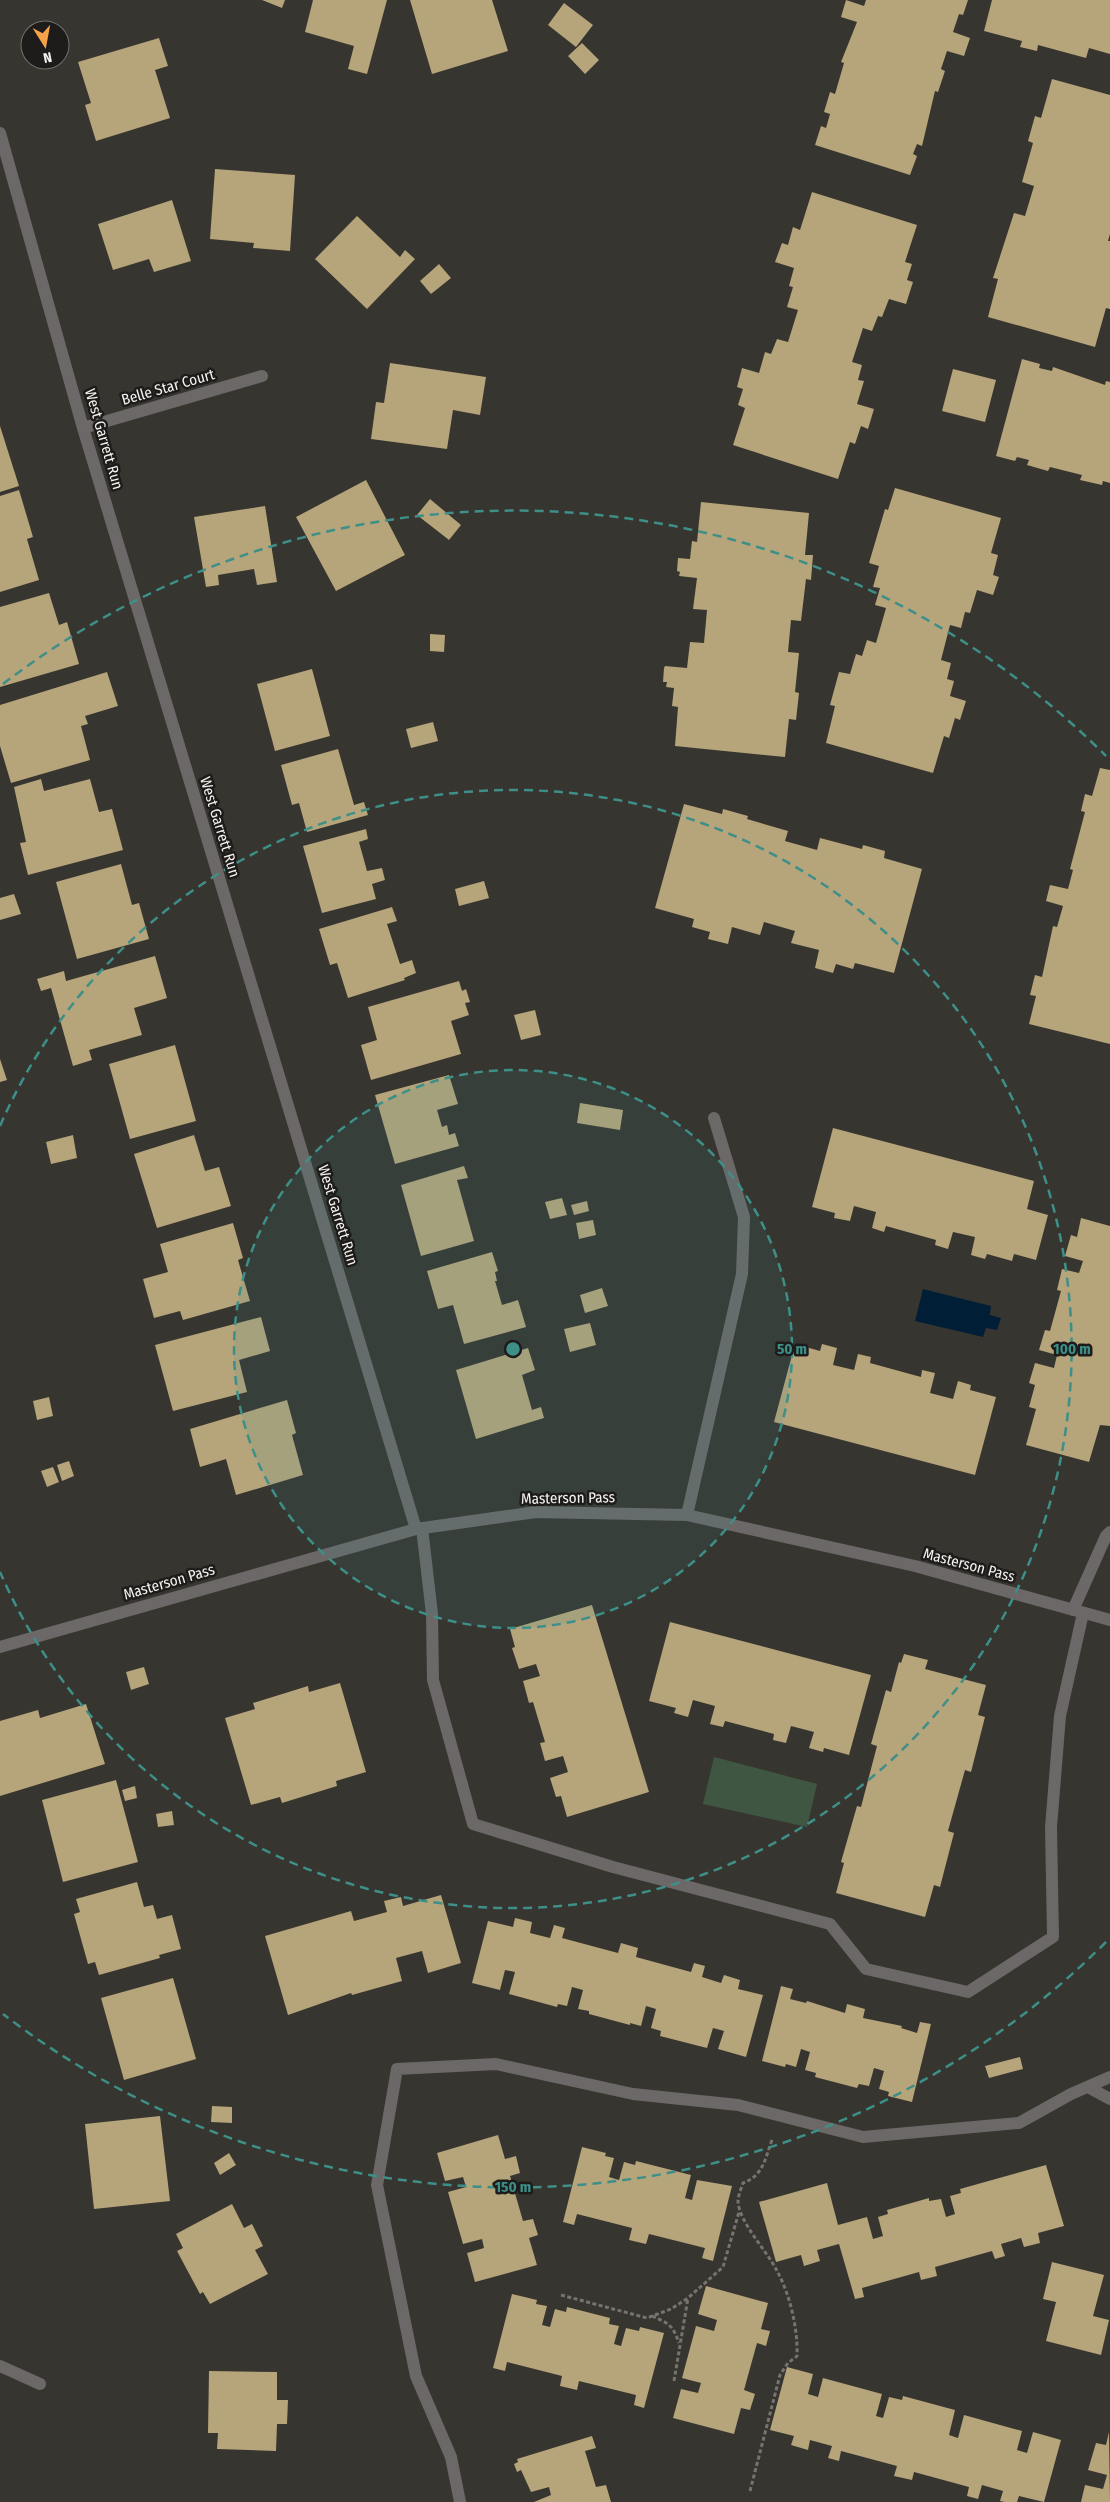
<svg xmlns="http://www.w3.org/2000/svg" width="1110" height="2502" viewBox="0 0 1110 2502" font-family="'Fira Sans Condensed',sans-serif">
<rect width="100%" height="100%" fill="#37352f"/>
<path fill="#3f5742" d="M714,1757L817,1784L807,1827L703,1804Z"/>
<path fill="#001f37" d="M923,1289L991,1306L990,1315L1001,1318L997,1330L986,1328L983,1337L915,1321Z"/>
<path fill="#b6a47b" d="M262,0H285L282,8Z
M313,0H387L367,74L348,69L354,46L305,32Z
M410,0H492L508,51L432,74Z
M846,0L864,6L866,0H968L963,15L959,14L953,32L970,38L964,56L947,51L941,69L945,71L938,92L935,91L922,146L917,144L913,154L917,156L910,175L815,145L821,126L826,128L830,114L824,112L830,92L835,94L844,63L841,62L857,22L841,17Z
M992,0H1110V54L1089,48L1086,58L1038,45L1037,51L1020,47L1022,41L984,31Z
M564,3L593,25L576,47L548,25Z
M159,38L168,66L155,70L170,118L96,141L85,105L91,103L78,62Z
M582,43L599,60L585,74L568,56Z
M1052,79L1110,95V234L1108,241H1110V309L1106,308L1095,347L988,317L998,279L993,278L1014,213L1025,216L1034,186L1022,182L1033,143L1028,141L1035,116L1041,118Z
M215,169L295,175L290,251L253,248L254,243L210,239Z
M812,192L917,225L905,262L912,264L907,280L913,282L906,304L889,299L882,317L878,316L872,331L863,328L852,362L862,365L858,380L864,381L857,404L874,409L868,429L861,426L855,444L850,442L838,479L733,445L745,408L738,405L743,389L737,387L742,368L759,373L765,352L771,354L777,339L788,342L798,310L787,307L793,287L789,286L794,268L775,262L782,243L788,245L793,227L800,230Z
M172,200L191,261L154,272L149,259L113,270L98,224Z
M357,216L400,257L405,250L415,259L367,309L315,259Z
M439,264L451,278L431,294L420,281Z
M1022,359L1040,364L1039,368L1052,371L1053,367L1105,385L1106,381L1110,382V483L1103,481L1102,485L1080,480L1082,475L1050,467L1048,471L1027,465L1029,460L1017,457L1015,461L996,456Z
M390,363L486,377L480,415L453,410L447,449L371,439L376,402L384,403Z
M953,369L996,380L985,422L942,411Z
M0,426L19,486L0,492Z
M366,480L405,555L336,591L296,517Z
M895,488L1001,518L991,553L998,555L993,575L999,577L993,595L977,590L970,613L965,612L961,628L950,625L941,660L951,663L947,679L954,681L950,696L966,701L960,720L955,718L949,738L944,736L933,773L826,743L835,706L830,705L839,672L850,674L856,654L862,656L867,640L876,643L886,608L875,605L880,588L873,587L879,566L869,563L885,509L888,510Z
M19,490L33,537L27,539L39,580L0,592V496Z
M430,499L461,525L449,540L417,515Z
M701,502L809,513L805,555H813L811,580L806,579L801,621L791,620L788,652L799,653L795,692L799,693L796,720L789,719L785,757L675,746L678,707L672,706L674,688L666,687L667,682H663L664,668L665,666L687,668L690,642L704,643L707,610L693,609L697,578L679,576L680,572L677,571L678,558L690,559L692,541L697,542Z
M265,506L277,582L257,585L254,569L218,575L219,585L206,587L194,517Z
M49,593L59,625L67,622L79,664L0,687V607Z
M430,634L445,635L444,652L430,651Z
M312,669L330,736L275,751L257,684Z
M107,672L118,706L85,716L88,724L81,726L90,760L11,783L0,746V705Z
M433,722L438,741L411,748L406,729Z
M338,749L354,805L364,802L368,815L307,832L299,803L292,805L281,765Z
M1100,768L1110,770V1044L1029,1024L1036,996L1030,995L1035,975L1042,977L1053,926L1057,927L1063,906L1046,901L1050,885L1068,889L1073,870L1070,869L1085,812L1081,811L1085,794L1092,796Z
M41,779L44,791L90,779L99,812L112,809L123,850L28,875L20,843L26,842L14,787Z
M684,804L722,814L723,809L748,816L747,819L788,831L785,841L817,850L820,838L862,849L863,845L885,851L884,858L922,869L894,973L855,963L853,969L836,964L833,973L815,968L819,950L791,943L795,931L764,922L760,935L732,927L728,944L708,939L710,932L692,927L694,919L655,908Z
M366,829L368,839L359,842L367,871L382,868L385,880L372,884L376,899L322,913L303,846Z
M121,864L132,905L139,903L149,939L77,959L56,882Z
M484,881L489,898L459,906L455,889Z
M14,894L21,914L0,920V898Z
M392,907L397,921L387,924L400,964L412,960L416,973L404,978L405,980L348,998L337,963L330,965L319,929Z
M155,956L167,998L134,1008L142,1035L89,1050L92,1060L73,1066L51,988L41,991L37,979L64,971L66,981Z
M459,981L462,991L466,989L470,1002L465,1003L469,1015L451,1021L461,1054L371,1080L361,1045L377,1040L368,1007Z
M535,1010L541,1035L521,1040L514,1015Z
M175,1045L196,1121L130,1139L109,1064Z
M0,1059L7,1080L0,1082Z
M449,1075L458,1104L437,1110L442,1127L447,1125L449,1135L455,1133L459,1146L395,1164L375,1095Z
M580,1103L623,1110L620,1130L577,1123Z
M833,1128L1034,1181L1027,1209L1048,1215L1036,1260L1014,1254L1012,1261L987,1254L985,1259L971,1255L975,1237L953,1232L948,1249L935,1245L936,1240L886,1226L884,1232L872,1228L876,1212L854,1206L850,1221L834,1218L835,1213L812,1207Z
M73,1135L77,1158L51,1164L46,1142Z
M194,1135L205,1171L219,1167L231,1206L157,1228L134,1154Z
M464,1166L468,1178L457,1180L474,1241L421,1256L401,1185Z
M562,1198L567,1215L550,1219L545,1202Z
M587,1201L589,1211L574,1215L571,1205Z
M1081,1218L1110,1226V1426L1100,1425L1089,1462L1026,1445L1036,1409L1029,1407L1035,1385L1029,1383L1035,1363L1054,1368L1057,1355L1039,1350L1045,1330L1050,1331L1061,1291L1057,1290L1062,1269L1079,1273L1083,1261L1065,1256L1071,1235L1077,1237Z
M593,1220L596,1235L579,1239L576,1223Z
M233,1223L243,1258L238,1260L250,1301L183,1320L180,1311L154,1318L143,1279L168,1272L160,1244Z
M492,1252L498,1271L495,1272L497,1281H495L502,1305L518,1300L526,1327L464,1344L453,1305L438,1309L427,1271Z
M602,1288L608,1306L585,1313L580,1295Z
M261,1317L270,1351L239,1360L247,1392L173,1411L155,1345Z
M590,1323L596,1345L570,1352L564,1329Z
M795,1344L820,1351L822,1344L837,1348L833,1365L854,1370L858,1354L871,1357L870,1363L921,1377L922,1370L935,1373L930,1393L953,1399L958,1381L971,1385L970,1390L996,1397L975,1475L774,1422Z
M528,1348L535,1370L522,1375L532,1410L541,1407L544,1418L476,1439L456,1370Z
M49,1397L53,1416L37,1420L33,1401Z
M287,1400L296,1433L292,1435L303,1475L236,1495L226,1459L200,1467L190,1429Z
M69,1461L74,1476L62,1481L57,1465Z
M53,1467L59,1482L47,1487L41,1471Z
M592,1605L649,1792L567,1817L561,1796L556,1797L550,1778L568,1772L563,1756L545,1761L540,1743L545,1742L533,1702L529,1703L523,1681L540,1676L536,1664L519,1669L512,1648L515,1647L510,1629Z
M670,1622L871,1675L849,1755L824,1748L823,1752L809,1748L814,1732L791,1726L786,1743L773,1740L774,1734L725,1721L723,1727L710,1724L715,1706L693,1700L688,1717L674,1713L676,1708L649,1701Z
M904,1654L928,1660L925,1669L986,1685L978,1715L985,1717L971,1772L965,1770L948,1831L954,1833L940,1887L934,1885L925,1917L836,1893L844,1863L841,1862L857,1806L861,1807L877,1746L871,1744L886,1690L891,1692L899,1662L901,1663Z
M144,1667L149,1684L131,1690L126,1672Z
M340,1683L366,1772L336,1781L337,1786L282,1803L280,1797L251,1805L225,1718L255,1709L253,1703L308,1686L309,1692Z
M86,1704L105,1764L0,1796V1721L38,1710L40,1718Z
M116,1780L138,1862L63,1882L42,1800Z
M135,1786L137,1798L125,1801L122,1790Z
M172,1811L174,1825L158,1827L156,1814Z
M137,1882L144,1907L153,1905L157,1919L172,1915L181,1949L159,1955L160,1958L99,1975L95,1962L88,1964L74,1914L80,1912L76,1899Z
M441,1895L461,1963L428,1973L422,1951L396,1958L402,1981L352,1995L351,1993L288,2015L265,1936L351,1911L354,1921L387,1912L384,1901L401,1897L403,1906Z
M515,1918L532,1922L530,1933L550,1938L554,1925L565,1928L562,1938L618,1953L621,1943L638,1948L636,1957L691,1972L694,1963L705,1966L702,1977L721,1983L724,1975L740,1980L738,1989L763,1995L746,2057L718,2049L724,2031L713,2028L707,2048L660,2036L661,2031L651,2028L656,2009L646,2006L641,2026L630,2023V2025L589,2014V2011L578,2009L583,1990L572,1987L567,2006L558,2004L557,2007L509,1994L515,1972L505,1970L500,1990L472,1983L488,1921L513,1927Z
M173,1978L196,2059L124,2080L101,1998Z
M781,1986L793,1989L790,1999L806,2003L807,2001L845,2013L847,2004L865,2009L863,2018L902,2026L901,2028L917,2033L920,2022L931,2024L912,2102L888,2096L889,2092L879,2089L884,2071L874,2068L869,2086L859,2084L857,2088L815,2077L816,2073L805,2070L810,2052L801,2049L796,2067L786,2064L785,2067L762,2061Z
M1020,2057L1023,2069L989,2078L985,2066Z
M212,2106L232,2107V2123L211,2122Z
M160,2116L170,2201L94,2209L85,2124Z
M498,2135L505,2159L516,2156L520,2173L510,2176L523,2221L533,2219L538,2235L529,2238L537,2265L475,2282L467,2253L484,2248L482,2239L463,2244L448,2192L466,2187L463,2177L445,2181L437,2153Z
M582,2147L606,2153L605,2156L614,2158L609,2177L619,2180L624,2162L635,2165L636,2161L691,2175L685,2198L692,2200L697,2180L732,2186L713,2261L702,2258L705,2248L649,2234L646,2244L629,2240L632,2228L577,2214L574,2225L563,2222Z
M229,2153L236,2165L220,2175L214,2163Z
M1046,2165L1064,2226L1038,2233L1040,2243L1024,2247L1021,2238L1001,2244L1005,2256L995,2259L992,2251L935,2267L937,2276L921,2280L919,2272L862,2288L864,2297L855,2299L839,2244L817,2250L820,2261L804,2266L801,2255L776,2262L759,2202L827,2183L838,2225L867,2217L873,2239L883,2236L878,2217L888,2214L887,2210L929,2198V2201L941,2199L946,2217L955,2214L950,2196L961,2193L960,2189Z
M232,2204L244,2228L252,2224L263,2246L255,2250L268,2274L210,2304L203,2292L200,2294L177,2251L183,2248L176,2234Z
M1052,2262L1104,2275L1093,2316L1109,2320L1101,2355L1046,2341L1056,2302L1043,2299Z
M706,2286L768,2303L761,2329L770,2331L766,2346L757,2343L744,2390L755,2394L750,2410L741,2408L734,2434L673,2418L681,2389L698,2393L701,2383L682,2378L696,2326L714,2331L717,2320L698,2314Z
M512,2294L537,2300L536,2304L547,2306L542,2325L550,2327L555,2309L566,2312L567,2307L610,2318L609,2324L619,2326L614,2344L621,2346L626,2328L639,2331L640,2327L664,2333L644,2408L634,2405L636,2395L579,2381L577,2390L560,2386L562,2376L507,2362L505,2371L493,2368Z
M787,2367L813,2374L808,2394L818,2397L823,2378L882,2394L876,2416L883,2418L889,2397L902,2400L903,2396L955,2410L949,2435L958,2438L964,2415L1022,2431L1017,2450L1027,2453L1033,2432L1061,2440L1044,2502L1019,2496L1017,2502H1005L1000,2501L1003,2491L982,2485L978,2499L967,2496L969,2487L914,2472L912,2480L894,2476L897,2466L841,2451L839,2461L828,2458L832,2446L810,2440L808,2450L791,2445L794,2436L770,2430Z
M209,2371L277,2372V2400H288L287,2424H277L276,2451L217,2449L218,2433H208Z
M1109,2432L1110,2502H1081L1085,2485L1103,2489L1107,2475L1088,2470L1096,2443L1106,2445Z
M592,2436L596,2448L585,2451L596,2487L606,2485L611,2502H534L551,2495L549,2487L531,2492L521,2470L517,2472L514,2464L518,2462L517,2459Z"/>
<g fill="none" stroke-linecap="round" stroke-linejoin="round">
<path stroke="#76746f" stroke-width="3" stroke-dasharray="4 2.5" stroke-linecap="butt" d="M561,2295L647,2318L671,2309L688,2298L723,2267L739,2212
M652,2316C668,2323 673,2325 679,2343
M674,2381L688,2298
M750,2491L780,2375L788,2363L797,2356C798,2328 790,2294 776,2269C766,2250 740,2223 738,2202C738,2196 741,2189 743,2183C763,2176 765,2159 772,2140"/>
<path stroke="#6c6868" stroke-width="12" d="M0,133L83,428L416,1529
M83,428L262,376
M687,1515L742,1274L744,1217L714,1118
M422,1528L432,1614L433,1680L473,1824L613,1867L830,1924L866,1969L968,1992L1053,1937L1051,1827L1060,1716L1083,1613
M1073,1610L1106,1536L1110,1532
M0,1647L416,1529L536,1512L687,1515L915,1566L1110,1620
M1088,2087L1110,2099
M0,2366L40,2384
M460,2502L451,2457L416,2376L377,2185L397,2069L496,2064L633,2094L738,2105L863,2137L1019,2123L1071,2094L1110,2077"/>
</g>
<circle cx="513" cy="1349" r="279" fill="#3d8f88" fill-opacity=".12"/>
<g fill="none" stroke="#3d8f88" stroke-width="2.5" stroke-dasharray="9 6">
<circle cx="513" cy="1349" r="279"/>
<path d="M0 1126A559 559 0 1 1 0 1572"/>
<path d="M1106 1942A838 838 0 0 1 3 2014M3 684A838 838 0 0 1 1106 756"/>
</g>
<g text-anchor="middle" stroke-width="5" stroke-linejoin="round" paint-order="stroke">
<g font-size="15" fill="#f5f3ef" stroke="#1d1c1a">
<text transform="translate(168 387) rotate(-16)" y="5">Belle Star Court</text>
<text transform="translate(104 439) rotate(74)" y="5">West Garrett Run</text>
<text transform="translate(220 827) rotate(73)" y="5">West Garrett Run</text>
<text transform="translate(338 1215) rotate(73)" y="5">West Garrett Run</text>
<text transform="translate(568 1498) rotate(-1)" y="5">Masterson Pass</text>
<text transform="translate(969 1565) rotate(15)" y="5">Masterson Pass</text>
<text transform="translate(169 1582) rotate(-16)" y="5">Masterson Pass</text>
</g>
</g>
<circle cx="513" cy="1349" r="8" fill="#3d8f88" stroke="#1d1c1a" stroke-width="2.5"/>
<g font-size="15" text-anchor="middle" font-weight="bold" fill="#3d8f88" stroke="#1d1c1a" stroke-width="5" stroke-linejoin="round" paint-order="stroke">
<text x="792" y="1354">50 m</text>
<text x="1072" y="1354">100 m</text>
<text x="513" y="2192">150 m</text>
</g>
<g transform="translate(45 45) rotate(169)"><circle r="24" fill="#1d1c1a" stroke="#73726f"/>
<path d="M0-4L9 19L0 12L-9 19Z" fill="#f6a248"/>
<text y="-8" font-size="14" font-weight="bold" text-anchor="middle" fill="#f5f3ef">N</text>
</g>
</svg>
